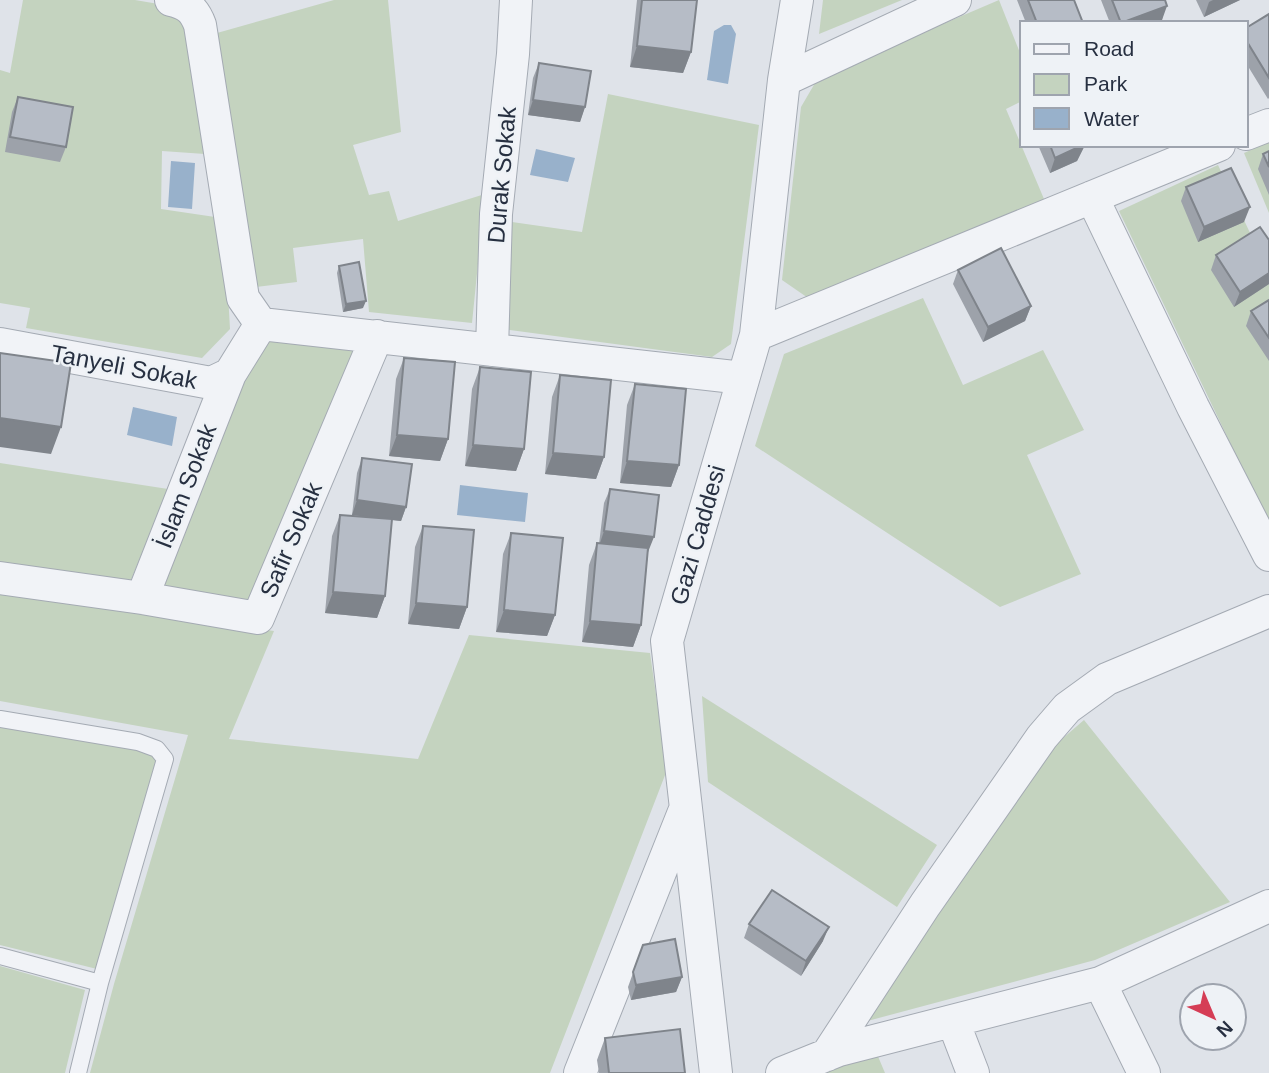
<svg xmlns="http://www.w3.org/2000/svg" width="1269" height="1073" viewBox="0 0 1269 1073" font-family="Arial,sans-serif">
<rect width="100%" height="100%" fill="#dfe3e9"/>
<path fill="#c4d3bf" fill-rule="evenodd" d="M23,0H135L182,8L224,222L230,329L202,358L26,328L30,308L0,303V70L10,73ZM162,151L205,154L215,217L161,209Z
M334,0H388L401,132L353,145L369,195L389,191L398,221L485,194L472,323L369,312L363,239L293,248L297,282L256,287L217,33Z
M823,0H902L819,34Z
M999,0L1022,58V101L1006,109L1044,199L811,300L782,280L801,107L815,83L882,50Z
M608,94L759,125L731,344L712,357L503,329L512,222L582,232Z
M1269,142V213L1244,153Z
M1218,165L1251,235L1269,263V524L1119,211Z
M923,298L963,385L1043,350L1084,430L1027,455L1081,574L1000,607L755,446L784,354Z
M265,333L359,345L250,601L157,584Z
M0,463L168,489L129,585L0,565Z
M0,592L274,631L229,739L418,759L469,635L650,653L667,770L550,1073H90L114,984L188,735L0,701Z
M702,696L937,845L897,907L708,782Z
M1084,720L1230,902L1095,960L860,1023L1055,745Z
M0,726L142,749L156,759L97,969L0,945Z
M0,966L85,990L65,1073H0Z
M877,1054L885,1073H815Z"/>
<path fill="#98b1cb" d="M724,25H731L736,34L728,84L707,80L714,31Z
M536,149L575,158L568,182L530,175Z
M171,161L195,163L192,209L168,207Z
M133,407L177,417L172,446L127,435Z
M460,485L528,493L525,522L457,515Z"/>
<g fill="none" stroke-linecap="round" stroke-linejoin="round">
<defs>
<path id="lane" d="M0,719L138,742L157,749L165,759L100,983L78,1073
M0,956L100,983"/>
<path id="street" d="M171,0C187,4 194,9 200,25L243,298L261,324L743,378
M784,80L955,0
M1246,134L1269,125
M1092,197L1193,407L1269,555
M756,335L1219,145
M0,344L211,383L230,374L261,324
M492,350L496,214L513,54L516,0
M0,578L142,598L258,618L377,336
M142,598L230,374
M1100,983L1144,1073
M953,1021L973,1073
M827,1055L925,905L1042,737L1067,708L1107,679L1269,611
M580,1073L684,812
M716,1073L667,641L756,335L784,80L797,0
M782,1073L839,1050L1100,983L1269,906"/>
</defs>
<use href="#lane" stroke="#a4aab3" stroke-width="18"/>
<use href="#street" stroke="#a4aab3" stroke-width="34"/>
<use href="#lane" stroke="#f1f3f7" stroke-width="16"/>
<use href="#street" stroke="#f1f3f7" stroke-width="32"/>
</g>
<path fill="#9da2aa" d="M637,0H697L691,52L683,73L630,67Z
M1017,0H1074L1083,23H1026Z
M1101,0H1165L1162,20L1156,23H1110Z
M1196,0H1240L1204,17Z
M1269,14V98L1268,99L1246,63V28Z
M539,63L585,107L580,122L528,115L533,78Z
M18,97L66,147L60,162L5,152L12,112Z
M1038,145H1085L1077,161L1050,173Z
M1269,151V195L1258,169L1263,154Z
M1186,187L1244,222L1198,242L1181,201Z
M1269,240V284L1234,307L1211,270L1216,255Z
M339,266L363,308L343,312L337,273Z
M958,270L1031,306L1025,321L983,342L953,284Z
M1269,300V361L1246,326L1251,311Z
M404,358L448,439L440,461L389,456L396,379Z
M480,367L524,449L516,471L465,466L472,389Z
M560,375L604,457L596,479L545,474L552,397Z
M635,384L679,465L671,487L620,483L627,405Z
M362,458L406,507L401,521L391,520L385,596L377,618L325,613L332,536L340,515L369,517L352,515L357,473Z
M610,489L648,552L641,625L633,647L582,642L589,565L597,543L599,544L604,503Z
M423,526L467,607L459,629L408,624L415,547Z
M511,533L555,615L547,636L496,632L503,554Z
M749,924L823,941L801,976L744,938Z
M643,945L682,977L676,992L631,1000L628,987Z
M605,1038L685,1073H599L597,1060Z"/>
<path fill="#7f848b" d="M1213,0H1240L1204,17L1209,2Z
M1167,6L1162,20L1156,23H1123Z
M637,46L691,52L683,73L630,67Z
M533,100L585,107L580,122L528,115Z
M1083,145H1085L1077,161L1050,173L1055,158Z
M1250,207L1244,222L1198,242L1204,227Z
M1269,273V284L1234,307L1240,292Z
M366,301L363,308L343,312L346,304Z
M1031,306L1025,321L983,342L988,327Z
M0,418L61,427L51,454L0,447Z
M397,435L448,439L440,461L389,456Z
M473,445L524,449L516,471L465,466Z
M553,453L604,457L596,479L545,474Z
M627,461L679,465L671,487L620,483Z
M357,500L406,507L401,521L352,515Z
M604,531L654,537L648,552L599,546Z
M333,592L385,596L377,618L325,613Z
M416,603L467,607L459,629L408,624Z
M504,610L555,615L547,636L496,632Z
M590,621L641,625L633,647L582,642Z
M829,927L823,941L801,976L806,961Z
M682,977L676,992L631,1000L636,985Z"/>
<path fill="#b6bcc6" stroke="#7f848b" stroke-width="2" d="M642,0H697L691,52L637,46Z
M1028,0H1074L1083,23H1037Z
M1112,0H1165L1167,6L1121,23Z
M1269,14V78L1246,40V28Z
M539,63L591,71L585,107L533,100Z
M18,97L73,107L66,147L10,137Z
M1050,145H1083L1055,158Z
M1269,151V167L1263,154Z
M1231,168L1250,207L1204,227L1186,187Z
M1260,227L1269,240V273L1240,292L1216,255Z
M1001,248L1031,306L988,327L958,270Z
M359,262L366,301L346,304L339,266Z
M1269,300V338L1251,311Z
M0,353L71,363L61,427L0,418Z
M404,358L455,362L448,439L397,435Z
M480,367L531,372L524,449L473,445Z
M560,375L611,380L604,457L553,453Z
M635,384L686,389L679,465L627,461Z
M362,458L412,464L406,507L357,500Z
M610,489L659,495L654,537L604,531Z
M340,515L392,519L385,596L333,592Z
M423,526L474,530L467,607L416,603Z
M511,533L563,538L555,615L504,610Z
M597,543L648,548L641,625L590,621Z
M772,890L829,927L806,961L749,924Z
M675,939L682,977L636,985L633,972L643,945Z
M680,1029L685,1073H609L605,1038Z"/>
<g text-anchor="middle" stroke-width="5" stroke-linejoin="round" paint-order="stroke">
<g font-size="24" fill="#273041" stroke="#eef2f6">
<text transform="translate(502 175) rotate(-85)" y="8">Durak Sokak</text>
<text transform="translate(124 367) rotate(11)" y="8">Tanyeli Sokak</text>
<text transform="translate(186 486) rotate(-69)" y="8">İslam Sokak</text>
<text transform="translate(698 535) rotate(-74)" y="8">Gazi Caddesi</text>
<text transform="translate(291 540) rotate(-67)" y="8">Safir Sokak</text>
</g>
</g>
<rect x="1020" y="21" width="228" height="126" fill="#eef2f6" stroke="#9ea4ae" stroke-width="2"/>
<rect x="1034" y="44" width="35" height="10" fill="#f1f3f7" stroke="#9ea4ae" stroke-width="2"/>
<text x="1084" y="56" font-size="21" fill="#273041">Road</text>
<rect x="1034" y="74" width="35" height="21" fill="#c4d3bf" stroke="#9ea4ae" stroke-width="2"/>
<text x="1084" y="91" font-size="21" fill="#273041">Park</text>
<rect x="1034" y="108" width="35" height="21" fill="#98b1cb" stroke="#9ea4ae" stroke-width="2"/>
<text x="1084" y="126" font-size="21" fill="#273041">Water</text>
<g transform="translate(1213 1017) rotate(136)"><circle r="33" fill="#eef2f6" stroke="#9ea4ae" stroke-width="2"/>
<path d="M0-5L12 26L0 18L-12 26Z" fill="#d53d55"/>
<text y="-10" font-size="19" font-weight="bold" text-anchor="middle" fill="#273041">N</text>
</g>
</svg>
